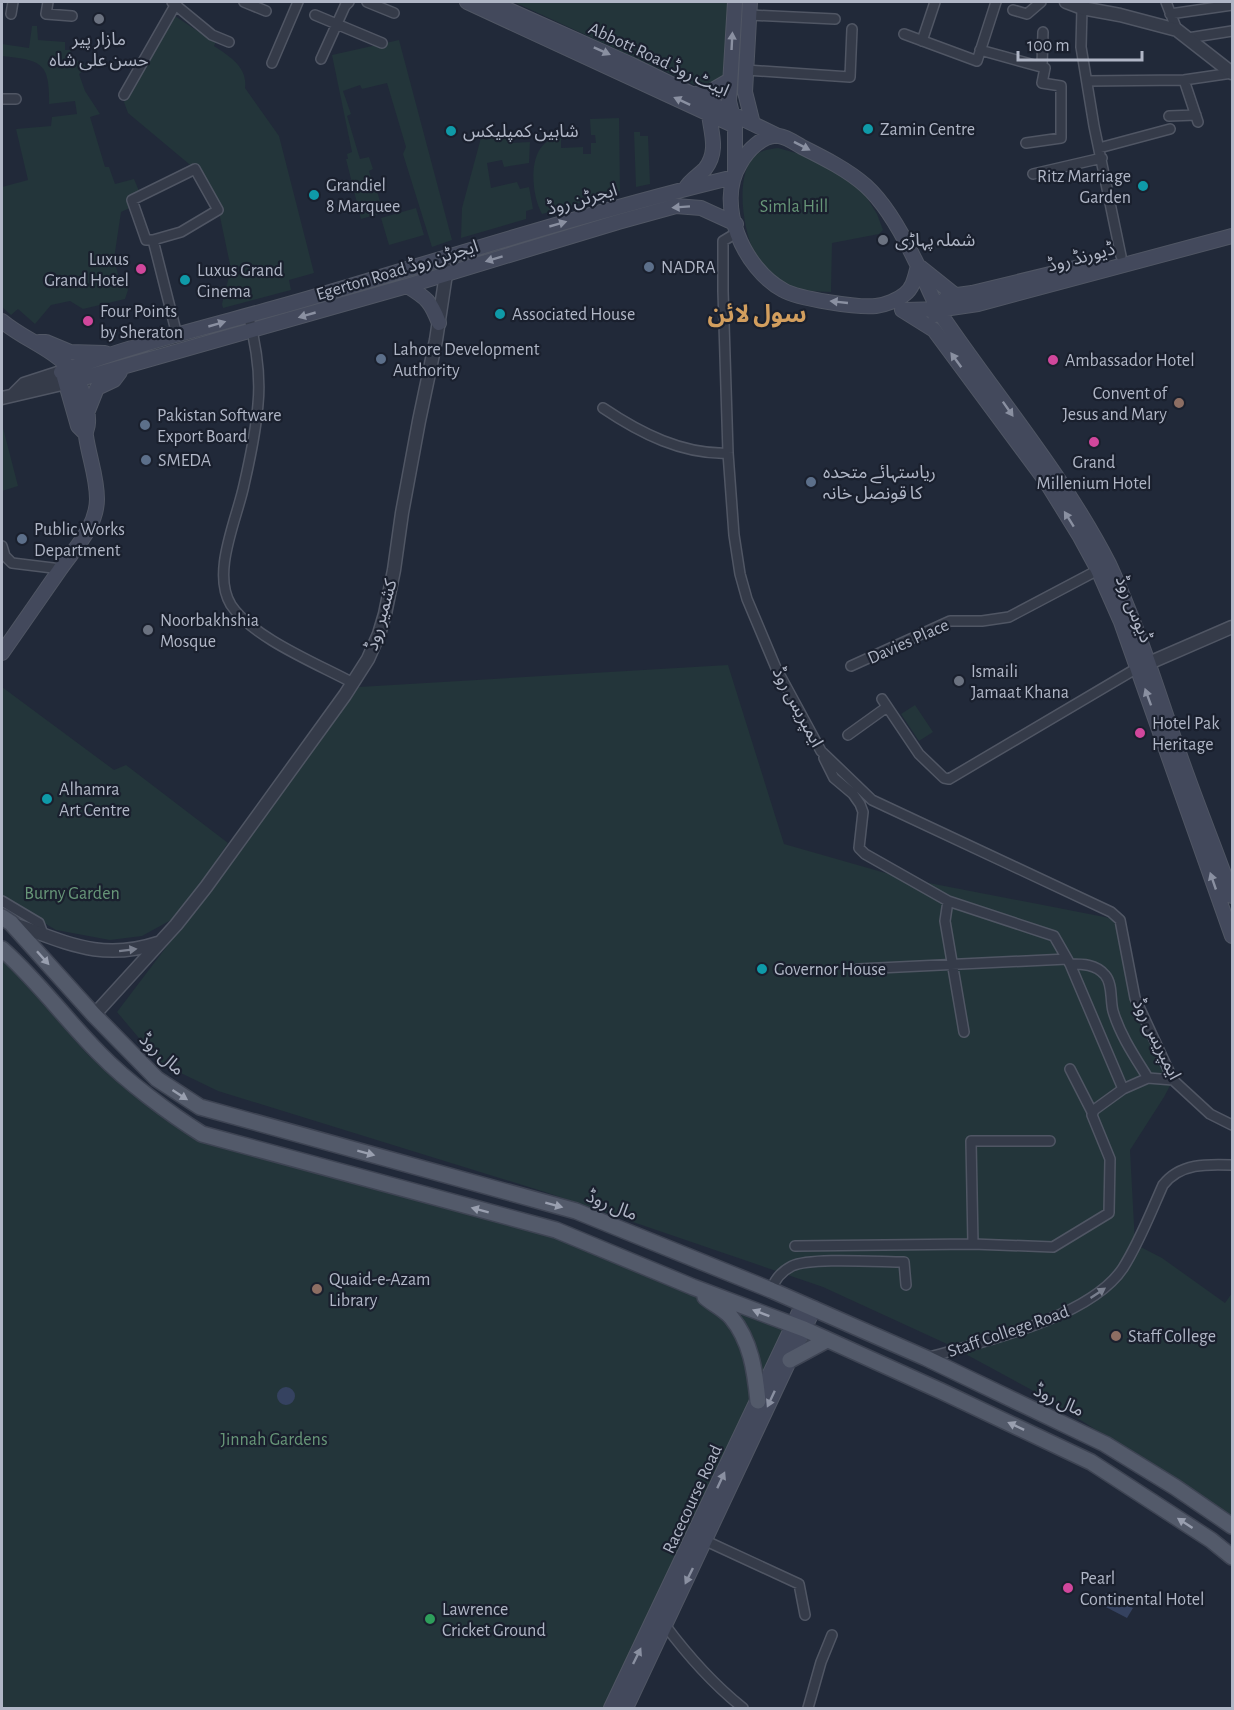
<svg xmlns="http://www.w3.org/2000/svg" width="1234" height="1710" viewBox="0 0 1234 1710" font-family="'Alegreya Sans','Noto Sans Arabic',sans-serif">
<rect width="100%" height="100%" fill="#212939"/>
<path fill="#23353a" d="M514,2H729L723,83L699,87Z
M175,16L199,32L218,37L214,46C229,56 248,67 245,88L279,136L314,273L289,280L291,290L223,308L222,304L231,269L219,212L195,169L128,113L124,102Z
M32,26H37L38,40L65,42V50H71L69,56L88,67L79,74L85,91L100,114L90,117L105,167H109L115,184L134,179L141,196L134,206L121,212L114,259L121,286L127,285L128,290L125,299L83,309L70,301L51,305L35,324L18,309L11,315L2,307V187L28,180L16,129L51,126L52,117L77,114L75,101L49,104C50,62 41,60 2,56V44L29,48Z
M399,40L452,240L432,247L403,154L406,147L387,83L362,89L360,85L343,91L351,114L347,116L360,159L369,157L373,169L369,171L374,187H376L383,213L361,219L346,159H348L347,154L352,152L332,55Z
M619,118L620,191L542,214C530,193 526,138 561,138V148L583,147V154H591V143H596L595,135H591L590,119Z
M634,132H640V136H648L650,184L636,187Z
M482,134L511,137V143L530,142L529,163L504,167L502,160L487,163L491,188L517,182L520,189L529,187L533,209L526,211V219L461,238L462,208Z
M778,148L814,158L862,190L877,214L883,230L879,234L832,243L831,292C818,291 798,292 786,285C773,278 760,265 754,252C743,229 734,173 756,155C761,150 771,149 778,148Z
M416,208L424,235L389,245L381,218Z
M2,424L18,486L2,491Z
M728,665L784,844L903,878L1120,920L1135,998L1173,1080L1164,1097L1130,1150L1135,1244L1162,1258L1225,1303L1232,1293V1517L1043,1396L947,1344L823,1287L545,1192L218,1091L160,1063L117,1012L239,851L359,687Z
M2,687L114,770L126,765L228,843L201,883L171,920L142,936L110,940L56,930L2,898Z
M915,705L933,732L919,741L901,714Z
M2,957L89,1056L197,1140L556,1234L789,1327L603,1708H2Z"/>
<path fill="#354260" d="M277 1396a9 9 0 1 1 18 0a9 9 0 1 1-18 0Z
M1106,1593L1133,1608L1127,1618L1100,1604Z"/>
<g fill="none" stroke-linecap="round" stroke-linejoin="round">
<defs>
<path id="minor" d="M48,2L46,14L72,16
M172,2L212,35L229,42
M244,2L266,11
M367,2L394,13
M1166,2L1177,30
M1082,8L1081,47L1094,126L1121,256
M1013,10L1027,14L1041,2
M11,14L13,2
M1170,14L1232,5
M315,15L382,43
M750,15L835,19
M904,34L977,61L996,2
M1188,38L1232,31
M922,41L935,2
M980,50L1045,68L1042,83L1061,86V138L1026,143
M321,59L345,6L349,2
M272,63L298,2
M1042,67L1043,32
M746,70L850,77L852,29
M1184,80L1198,122
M1087,81L1184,80L1232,73
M124,95L177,2
M2,99H16
M1169,116L1196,115
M1099,148L1170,129
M1033,174L1102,158
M738,232L723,241V291L728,453L734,535L740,574L747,599L776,668L821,751L872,800L1111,912L1120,920L1135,998L1173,1080L1210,1114L1232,1125
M153,240L181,232L218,210L195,169L132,200L146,240H153L177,335
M248,314C256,344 261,374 258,404C256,431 250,459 244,485C237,519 211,573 231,605C253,638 318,664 353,683
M603,408C640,433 683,455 728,453
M2,546L5,556L12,563L61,569
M851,666L950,621H982L1009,617L1098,570
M882,699L919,754L944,778L949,779L1137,668
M848,735L887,707
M824,758L834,778L853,794L860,804L863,812L859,848L865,854L948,901L1054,936L1070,964L1123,1089L1148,1078L1173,1080
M2,901L39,923L43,934
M948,901L945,921L964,1032
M1070,964C1082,964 1096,964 1105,975C1113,984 1110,1000 1113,1011C1120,1035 1135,1057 1148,1078
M858,969L1067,959
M1070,1069L1092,1112
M973,1244L971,1141H1050
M795,1246L973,1244L1053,1247L1109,1213L1110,1159L1092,1115L1094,1110L1123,1089
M771,1290C775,1279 782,1271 792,1266C811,1257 880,1262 904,1262L906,1285
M926,1358C982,1342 1090,1318 1123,1268C1139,1243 1151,1212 1163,1185C1180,1163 1207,1164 1232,1165
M706,1541L799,1584L805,1615
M665,1625C688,1656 713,1684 743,1708
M808,1708L821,1662L832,1635"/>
<path id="tertiary" d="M1066,2L1082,8L1120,15L1177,30L1232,73
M14,394L24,384L61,372
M2,398L66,383
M1149,663L1232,627
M11,923C66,942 100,962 158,943
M94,1015L176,925L206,887L345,695L368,659L379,634L385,614L394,570L402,513L419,421L436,340L446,274L442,259"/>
<path id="secondary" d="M467,2L735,126
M491,2L630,64L778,136
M735,2L729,101L735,126V173
M750,2L745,92L753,124
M695,94L711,91L730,80
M685,189C690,180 698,176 705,169C719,151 711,133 709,114
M918,266C915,276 914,287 905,294C898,300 885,305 876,306C859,308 798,299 783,290C744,269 715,204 740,164C747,151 763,134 779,136C787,137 795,143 802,147C824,158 848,170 866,186C887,205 903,235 915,260C926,281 933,303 946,322C1001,402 1065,478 1109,564C1117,581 1124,599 1131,616C1152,669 1168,724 1188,778C1202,817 1218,856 1232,896
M920,267L955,295
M407,286C427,298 431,302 439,323
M902,310L934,330L1045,480L1079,535L1098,570L1121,622L1232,936
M905,310L944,309L978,304L1232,236
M935,315L946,298L950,296L972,293L1100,262
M2,321C23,339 54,349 72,371C81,382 89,409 88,423C88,428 85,431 86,436C89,457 97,477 97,499C97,527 74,549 59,571C40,598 21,626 2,653
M39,342H46L70,352L105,353
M61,372C147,339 238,320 327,293C462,253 597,210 734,177
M64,377L78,426L85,433
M66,383L407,286L618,222L676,206L701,208L736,224
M87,413L97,388L114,380L120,372
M611,1708L803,1304
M626,1708L814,1308"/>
<path id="primary" d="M2,917L11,923L94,1015L157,1079L200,1107L576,1211L771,1290L926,1358L1105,1444L1175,1487L1232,1526
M2,949C38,981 66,1020 100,1054C126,1081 170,1114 202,1134L556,1230L693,1287L804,1329L941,1391L1091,1462L1211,1540L1232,1557
M705,1297C713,1304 724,1309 731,1317C751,1341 755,1371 758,1401
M790,1360L827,1340"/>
</defs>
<use href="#minor" stroke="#505664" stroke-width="12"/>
<use href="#tertiary" stroke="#505664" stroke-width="15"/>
<use href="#secondary" stroke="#505664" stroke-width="16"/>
<use href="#primary" stroke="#3e4453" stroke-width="18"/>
<use href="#minor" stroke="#353b49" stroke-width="9"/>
<use href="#tertiary" stroke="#353b49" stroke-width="12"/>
<use href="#secondary" stroke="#43495c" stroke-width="14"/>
<use href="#primary" stroke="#535a6a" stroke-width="15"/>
</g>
<defs><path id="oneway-solid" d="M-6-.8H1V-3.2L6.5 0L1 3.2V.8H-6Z" transform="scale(1.5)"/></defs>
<g fill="#8a90a1">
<use href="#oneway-solid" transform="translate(732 41) rotate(-87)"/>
<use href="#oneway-solid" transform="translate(602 51) rotate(24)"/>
<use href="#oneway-solid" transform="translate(682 101) rotate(-155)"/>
<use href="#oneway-solid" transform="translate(802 146) rotate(27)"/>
<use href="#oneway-solid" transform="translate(681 207) rotate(176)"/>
<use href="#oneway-solid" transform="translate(558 224) rotate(-16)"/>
<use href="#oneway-solid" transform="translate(494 259) rotate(163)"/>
<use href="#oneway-solid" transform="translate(839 302) rotate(-174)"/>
<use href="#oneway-solid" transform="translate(307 315) rotate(164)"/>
<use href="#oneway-solid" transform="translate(217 324) rotate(-16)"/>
<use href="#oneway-solid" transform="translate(956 360) rotate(-126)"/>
<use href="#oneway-solid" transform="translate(1008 409) rotate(55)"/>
<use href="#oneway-solid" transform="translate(1069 519) rotate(-122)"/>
<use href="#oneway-solid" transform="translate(1148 697) rotate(-110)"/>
<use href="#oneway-solid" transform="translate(1213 881) rotate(-109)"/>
<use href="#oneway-solid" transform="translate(771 1399) rotate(115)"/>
<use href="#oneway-solid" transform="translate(721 1480) rotate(-65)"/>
<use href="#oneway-solid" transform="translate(689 1576) rotate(116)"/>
<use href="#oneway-solid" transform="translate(637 1656) rotate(-64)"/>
</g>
<g fill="#797f8e">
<use href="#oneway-solid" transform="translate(128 950) rotate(-7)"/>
<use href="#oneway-solid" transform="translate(1098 1293) rotate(-34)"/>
</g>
<g fill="#999faf">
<use href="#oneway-solid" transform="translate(43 958) rotate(48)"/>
<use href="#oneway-solid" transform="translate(180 1095) rotate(33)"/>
<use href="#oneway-solid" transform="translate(366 1153) rotate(15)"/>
<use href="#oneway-solid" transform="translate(554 1205) rotate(15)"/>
<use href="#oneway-solid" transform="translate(480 1210) rotate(-165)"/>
<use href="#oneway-solid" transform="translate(761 1313) rotate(-159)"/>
<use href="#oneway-solid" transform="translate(1016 1426) rotate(-155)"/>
<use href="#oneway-solid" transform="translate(1185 1523) rotate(-147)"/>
</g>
<g fill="#6b7280" stroke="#1a202e" stroke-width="2">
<circle cx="99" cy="19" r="6"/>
<circle cx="883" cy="240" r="6"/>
<circle cx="148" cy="630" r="6"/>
<circle cx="959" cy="681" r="6"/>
</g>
<g fill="#0f9aa8" stroke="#1a202e" stroke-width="2">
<circle cx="868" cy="129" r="6"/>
<circle cx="451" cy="131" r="6"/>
<circle cx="1143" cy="186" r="6"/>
<circle cx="314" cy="195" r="6"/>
<circle cx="185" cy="280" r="6"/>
<circle cx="500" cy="314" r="6"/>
<circle cx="47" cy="799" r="6"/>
<circle cx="762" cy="969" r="6"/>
</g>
<g fill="#5c6f8a" stroke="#1a202e" stroke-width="2">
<circle cx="649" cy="267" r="6"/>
<circle cx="381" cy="359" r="6"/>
<circle cx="145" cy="425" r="6"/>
<circle cx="146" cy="460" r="6"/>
<circle cx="811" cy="482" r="6"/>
<circle cx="22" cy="539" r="6"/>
</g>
<g fill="#d1479c" stroke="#1a202e" stroke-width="2">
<circle cx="141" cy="269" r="6"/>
<circle cx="88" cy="321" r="6"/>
<circle cx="1053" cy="360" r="6"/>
<circle cx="1094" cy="442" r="6"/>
<circle cx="1140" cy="733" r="6"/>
<circle cx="1068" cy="1588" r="6"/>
</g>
<g fill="#8d6e63" stroke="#1a202e" stroke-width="2">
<circle cx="1179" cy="403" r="6"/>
<circle cx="317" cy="1289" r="6"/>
<circle cx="1116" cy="1336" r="6"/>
</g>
<circle fill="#2e9e5b" stroke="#1a202e" stroke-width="2" cx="430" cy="1619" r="6"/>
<g text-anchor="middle" stroke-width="4.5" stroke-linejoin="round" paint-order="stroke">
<g font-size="18" fill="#b0b6c6" stroke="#1a202e" text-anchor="start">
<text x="99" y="45" text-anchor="middle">مازار پیر<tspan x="99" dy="21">حسن علی شاہ</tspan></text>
<text x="880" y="135">Zamin Centre</text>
<text x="463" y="137">شاہین کمپلیکس</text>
<text x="1131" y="182" text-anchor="end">Ritz Marriage<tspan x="1131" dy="21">Garden</tspan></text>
<text x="326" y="191">Grandiel<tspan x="326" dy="21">8 Marquee</tspan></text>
<text x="895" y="246">شملہ پہاڑی</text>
<text x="129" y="265" text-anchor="end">Luxus<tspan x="129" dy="21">Grand Hotel</tspan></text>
<text x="661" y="273">NADRA</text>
<text x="197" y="276">Luxus Grand<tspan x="197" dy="21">Cinema</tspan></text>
<text x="100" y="317">Four Points<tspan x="100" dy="21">by Sheraton</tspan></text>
<text x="512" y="320">Associated House</text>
<text x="393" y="355">Lahore Development<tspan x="393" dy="21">Authority</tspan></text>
<text x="1065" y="366">Ambassador Hotel</text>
<text x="1167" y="399" text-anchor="end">Convent of<tspan x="1167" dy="21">Jesus and Mary</tspan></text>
<text x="157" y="421">Pakistan Software<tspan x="157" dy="21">Export Board</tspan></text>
<text x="158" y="466">SMEDA</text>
<text x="1094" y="468" text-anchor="middle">Grand<tspan x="1094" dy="21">Millenium Hotel</tspan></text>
<text x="823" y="478">ریاستہائے متحدہ<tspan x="823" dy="21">کا قونصل خانہ</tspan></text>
<text x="34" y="535">Public Works<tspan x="34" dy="21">Department</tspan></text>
<text x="160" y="626">Noorbakhshia<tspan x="160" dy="21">Mosque</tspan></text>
<text x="971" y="677">Ismaili<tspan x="971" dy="21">Jamaat Khana</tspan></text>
<text x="1152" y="729">Hotel Pak<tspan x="1152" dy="21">Heritage</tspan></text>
<text x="59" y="795">Alhamra<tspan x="59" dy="21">Art Centre</tspan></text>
<text x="774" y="975">Governor House</text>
<text x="329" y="1285">Quaid-e-Azam<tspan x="329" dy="21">Library</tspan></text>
<text x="1128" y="1342">Staff College</text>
<text x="1080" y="1584">Pearl<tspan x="1080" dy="21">Continental Hotel</tspan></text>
<text x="442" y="1615">Lawrence<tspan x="442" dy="21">Cricket Ground</tspan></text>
</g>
<g font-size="18" fill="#b0b6c6" stroke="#1a202e">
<text transform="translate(659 59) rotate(25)" y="6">Abbott Road ایبٹ روڈ</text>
<text transform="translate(582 199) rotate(-16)" y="6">ایجرٹن روڈ</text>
<text transform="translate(1081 257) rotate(-15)" y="6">ڈیورنڈ روڈ</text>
<text transform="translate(397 270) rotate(-17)" y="6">Egerton Road ایجرٹن روڈ</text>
<text transform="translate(1134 609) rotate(68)" y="6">ڈیوس روڈ</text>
<text transform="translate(381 615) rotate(-74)" y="6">کشمیر روڈ</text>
<text transform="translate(908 641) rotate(-24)" y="6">Davies Place</text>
<text transform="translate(798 707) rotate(62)" y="6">ایمپریس روڈ</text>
<text transform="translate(1157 1039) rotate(64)" y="6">ایمپریس روڈ</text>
<text transform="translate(162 1054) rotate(42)" y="6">مال روڈ</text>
<text transform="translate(612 1205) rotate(22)" y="6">مال روڈ</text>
<text transform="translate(1008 1331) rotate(-19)" y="6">Staff College Road</text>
<text transform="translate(1059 1400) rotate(25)" y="6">مال روڈ</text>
<text transform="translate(692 1499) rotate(-65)" y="6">Racecourse Road</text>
</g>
<g font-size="18" fill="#679678" stroke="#1a202e">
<text x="794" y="212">Simla Hill</text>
<text x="72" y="899">Burny Garden</text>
<text x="274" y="1445">Jinnah Gardens</text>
</g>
<g font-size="24" font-weight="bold" fill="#d29e5e" stroke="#1a202e">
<text x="757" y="322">سول لائن</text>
</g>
</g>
<rect width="1234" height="1710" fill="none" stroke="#b0b6c6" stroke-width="6"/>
<path d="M1018 51v9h124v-9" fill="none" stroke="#b0b6c6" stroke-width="3"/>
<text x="1027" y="51" font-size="18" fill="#b0b6c6" stroke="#1a202e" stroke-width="4.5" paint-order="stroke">100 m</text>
</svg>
